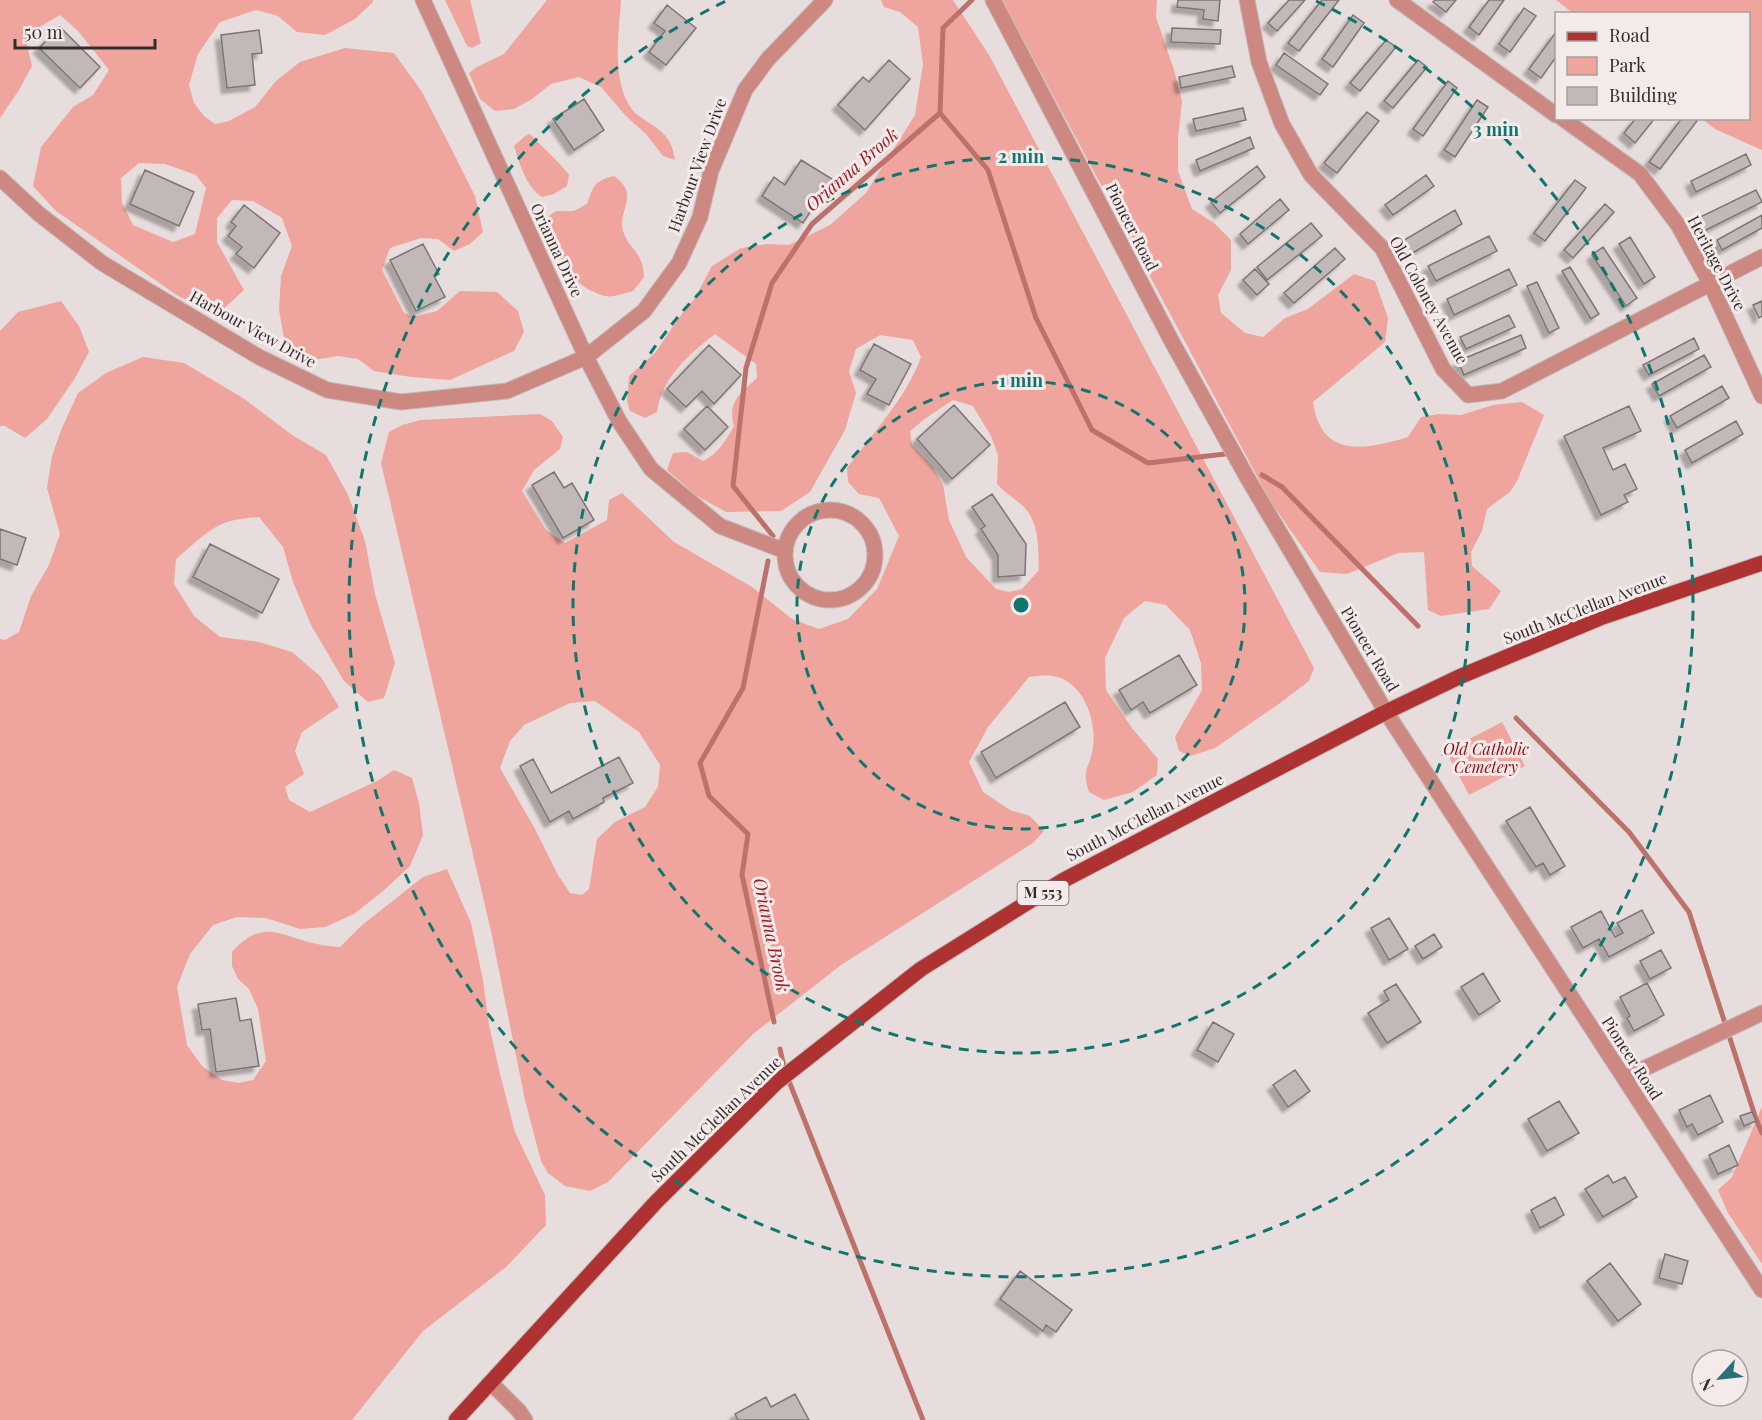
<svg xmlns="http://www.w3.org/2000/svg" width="1762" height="1420" viewBox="0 0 1762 1420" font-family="'Playfair Display',serif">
<defs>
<filter id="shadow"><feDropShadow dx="-5.5" dy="5.5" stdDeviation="1.5" flood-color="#0004"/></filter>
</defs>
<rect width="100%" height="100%" fill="#e7dddc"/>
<path fill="#efa49d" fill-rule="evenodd" d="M0,0H373V2L355,19L325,35L297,32L278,16L256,10L220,22L198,54L189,85L194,103L204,116L215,124L229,121L255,107L276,81L300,62L345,48L394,53L422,92L452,150L475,196L483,232L470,244L454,251L438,239L421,238L390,248L382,270L404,313L413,317L437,311L460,291L497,292L518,311L524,332L514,351L450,380L411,377L374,371L358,359L338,356L313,360L286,350L279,310L281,276L292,246L282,218L253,201L232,200L217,218V242L244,290L219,313L178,296L56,211L33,186L41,147L73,107L93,95L109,70L78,31L60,15L36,29L27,45L32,66L19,90L0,118ZM139,163L165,164L196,175L206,188L195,234L173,242L133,225L122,203L121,178Z
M445,0H470L481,43L472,48L467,46Z
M547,0H621C619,35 610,84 635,113C638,116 643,118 646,121C664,132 672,139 675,160L663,156L646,134L626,116L601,87L579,77L551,84L532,99L514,109L495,111L480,99L469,73L477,67L504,54Z
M881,0H953L989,55L1314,668L1309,681L1280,703L1215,748L1190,756L1179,751L1175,737L1202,690L1201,663L1190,630L1166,605L1145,601L1124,618L1105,658L1106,690L1132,728L1158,759L1157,775L1133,792L1104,800L1089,792C1081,768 1090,769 1093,747C1097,720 1083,681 1053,676C1045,675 1036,676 1029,677L988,727L969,762L983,792L1010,810L1030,816L1044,831L1033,843L841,965L753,1034L608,1182L590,1191L565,1186L548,1173L541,1161L525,1100L491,931L381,463L389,432L402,425L421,420L540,414L552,421L563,437L560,449L534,470L522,491L546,530L565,543L607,520L609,500L622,493L674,542L752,587L792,619L819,629L848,619L877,589L899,536L879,498L859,494L848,482L847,468C871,436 908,395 921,357L913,340L880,335L856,349L849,371L856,393L845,430L810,492L781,511L726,512L697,496L667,470L673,453L687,452L703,461C717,455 727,439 734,426C727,401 741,393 757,378L756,364L715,334C689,354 661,379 657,412L645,418L630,411L627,401L629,376L655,353L678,319L695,298L712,266L741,248L767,244L789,245L830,225L866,193L915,115L923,64L918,27L900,12L884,7ZM953,400L973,406L991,436L998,455L997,484C1005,493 1014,498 1023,506C1040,523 1038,547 1039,570L1022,589L1009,592L996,589L966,557L949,520L943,485L932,466L912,445L910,431L926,418ZM595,701L639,732L660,765L658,787L645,807L615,822L597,839L589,889L582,895L570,893L558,875L535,829L500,768L510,741L524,725L570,703Z
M1002,0H1157L1156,17L1174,70L1182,101L1178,139V171L1192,209L1214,223L1231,240V270L1218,295L1221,313L1245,333L1263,337L1285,318L1308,309L1354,274L1375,281L1388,318L1385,342L1313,402C1321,459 1365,450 1408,437L1421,417L1439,414L1461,415L1493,405L1522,402L1544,415L1517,481L1510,492L1487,509L1482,531L1471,552L1472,566L1501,591L1489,609L1441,616L1428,610L1424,552L1398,553L1347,574L1320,572L1272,504Z
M1556,0H1762V150L1715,129L1702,119L1748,118V14L1573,13Z
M530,134C543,148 558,160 569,175L567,186L554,194L542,197C526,187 520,164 514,146L525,136Z
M614,176C641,195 617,210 623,231C629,250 643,251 644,277L633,291C625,293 612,298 605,296C568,286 556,253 545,221C556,207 558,212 573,211C577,210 583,206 587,204C594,185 594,181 614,176Z
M61,301L79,326L89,352L75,378L47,419L25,438L5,426H0V331L18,312Z
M143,357L184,363L243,398L292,435L326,455L348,495L365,541L375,594L395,663L384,698L368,702L344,681L311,625L293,582L283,547L259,517C215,519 208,532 176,559L174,584L194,616L220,637L259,642L292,652L321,677L339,707L302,732L295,751L304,774L285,787L289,800L310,812L377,781L394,770L412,778L419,803L423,835L410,866L383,891L354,914L325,927L300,929L266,918L237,917L213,925L190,954L177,987L187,1045L202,1066L222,1080L238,1083L253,1080L266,1061L258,1009L249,989L238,979L232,966V952C264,917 280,936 317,944C324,946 332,946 340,947L361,926L423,877L447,869L471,923L483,980L489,1025L500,1074L515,1132L545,1195L546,1225L506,1267L423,1331L352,1420H0V639L5,640L19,632L31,596L49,565L60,534L47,488L52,456L61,430L78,393L106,373Z
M1502,722L1525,766L1469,795L1446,751Z
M1762,1107V1264L1728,1213L1718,1190L1732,1177Z"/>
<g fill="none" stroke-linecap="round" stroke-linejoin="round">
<path stroke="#bc716b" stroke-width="5" d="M940,113L988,170L1036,318L1092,430L1148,463L1225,454
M1262,475L1282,487L1418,626
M773,536L733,486L746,368L772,283L812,224L940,113L943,28L972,0
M768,561L743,688L700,763L709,796L748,834L742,875L774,1022
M1516,718L1629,832L1689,912L1756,1119L1762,1133
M780,1049L785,1071L923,1420"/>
</g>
<path fill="#c1b8b7" stroke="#7d7574" stroke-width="1.5" filter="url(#shadow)" d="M1178,0H1220L1218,21L1203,19L1204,10L1177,7Z
M1289,0H1305L1277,31L1268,23Z
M1322,0H1339L1299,51L1288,43Z
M1435,0H1456L1446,12L1433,2Z
M1489,0H1504L1479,35L1469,27Z
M667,5L696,28L666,65L649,52L665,31L654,23Z
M1524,8L1536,16L1510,52L1499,44Z
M1353,15L1364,23L1333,67L1322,59Z
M60,27L100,67L80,88L39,48Z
M1172,28L1221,30L1220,44L1171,42Z
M259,30L262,53L252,54L255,85L227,88L221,35Z
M1556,32V57L1541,78L1529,69Z
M1386,40L1396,47L1360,91L1350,83Z
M1284,53L1328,84L1320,95L1276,65Z
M889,60L910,79L865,130L838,105L863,77L869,82Z
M1418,60L1427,67L1393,108L1384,101Z
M1232,66L1235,77L1181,88L1179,77Z
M1448,81L1457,88L1423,136L1413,129Z
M584,99L604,130L574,150L553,119Z
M1477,100L1488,107L1455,157L1444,150Z
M1243,108L1246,120L1196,131L1193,119Z
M1367,112L1379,121L1337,173L1324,163Z
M1636,118H1655L1635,143L1624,133Z
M1682,118H1693L1697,121L1660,169L1649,162Z
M1250,137L1254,148L1200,171L1196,160Z
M1746,154L1751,165L1696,192L1691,181Z
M801,160L832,179L803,223L762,196L774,177L785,185Z
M1257,166L1265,177L1220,213L1211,202Z
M145,170L194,192L179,226L130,204Z
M1426,175L1434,186L1393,215L1385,205Z
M1575,180L1586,188L1545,241L1534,233Z
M1756,190L1762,202L1702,232L1696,219Z
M1280,199L1289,210L1248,244L1240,234Z
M1605,204L1614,212L1573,258L1564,250Z
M244,205L280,233L254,268L236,254L242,247L228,236L236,226L231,222Z
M1455,210L1462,224L1409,255L1401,242Z
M1762,215V228L1722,250L1717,240Z
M1311,223L1322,236L1267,280L1257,267Z
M1489,236L1497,251L1436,281L1428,266Z
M1630,237L1655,277L1644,284L1619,244Z
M423,244L439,274L434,276L445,297L416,311L390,260Z
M1603,247L1637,298L1626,306L1592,255Z
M1335,248L1345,259L1294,303L1284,293Z
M1570,267L1599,314L1591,319L1562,271Z
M1255,269L1269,284L1257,295L1243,280Z
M1509,269L1517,285L1454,315L1447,299Z
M1537,282L1559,328L1549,333L1527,286Z
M1762,301V316L1759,318L1753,305Z
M1509,315L1515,327L1466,349L1460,337Z
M1521,335L1526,348L1464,375L1458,361Z
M1694,338L1699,349L1649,375L1643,365Z
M874,344L911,364L889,405L867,394L876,379L860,370Z
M709,345L741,375L714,404L702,391L686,407L667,389Z
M1704,355L1711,367L1659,396L1652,384Z
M1722,386L1729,398L1677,428L1670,416Z
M954,405L990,445L952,479L917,439Z
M707,406L728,427L705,450L684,429Z
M1629,406L1641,431L1603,448L1613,470L1625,464L1637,489L1624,495L1628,502L1601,515L1564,436Z
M1736,421L1743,434L1692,463L1685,450Z
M554,472L564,488L572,483L594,520L563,538L532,485Z
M992,494L1026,544L1025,575L998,577V555L981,529L985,526L972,507Z
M0,529L26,538L17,565L0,559Z
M210,544L279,579L262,613L193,577Z
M1179,655L1197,685L1150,713L1143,702L1131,710L1119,690Z
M1065,702L1080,727L996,778L981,752Z
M619,757L633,783L603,798L604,802L573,819L569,811L550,822L520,766L533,759L551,793Z
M1530,807L1565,866L1550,875L1543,863L1536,867L1506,821Z
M1642,910L1654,933L1609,957L1599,939L1583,948L1571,927L1601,911L1615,937L1623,933L1617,923Z
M1389,918L1408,949L1389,960L1371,928Z
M1434,934L1442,947L1423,959L1415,946Z
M1661,950L1671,968L1650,979L1640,961Z
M1483,973L1500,1001L1479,1015L1461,987Z
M1647,983L1664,1015L1634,1031L1627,1018L1630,1016L1620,997Z
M1396,984L1421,1022L1387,1043L1368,1013L1389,1000L1384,991Z
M236,998L240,1021L251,1019L259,1066L216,1072L210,1029L202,1030L198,1004Z
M1213,1022L1234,1034L1218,1062L1197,1050Z
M1295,1070L1310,1091L1288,1107L1273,1085Z
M1710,1095L1723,1122L1698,1135L1692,1124L1687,1127L1679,1110Z
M1559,1101L1579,1133L1547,1151L1528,1119Z
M1752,1112L1756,1121L1744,1126L1740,1116Z
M1729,1145L1738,1165L1718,1174L1709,1155Z
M1608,1175L1613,1183L1625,1177L1637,1197L1603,1217L1585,1189Z
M1555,1197L1564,1215L1540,1228L1531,1210Z
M1665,1254L1688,1261L1682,1284L1659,1278Z
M1610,1263L1641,1304L1618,1321L1587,1281Z
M1020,1271L1072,1310L1056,1332L1046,1325L1043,1331L1000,1299Z
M795,1394L809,1420H738L735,1414L766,1397L771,1407Z"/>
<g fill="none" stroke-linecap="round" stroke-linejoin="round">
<defs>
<path id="minor" d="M423,0L586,357L619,421L651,469L720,526L785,551
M1247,0L1259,62L1282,124L1311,175L1382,248L1443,369L1468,395L1502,391L1762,257
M1397,0L1556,115
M1562,118L1640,174L1678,225L1710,283L1762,396
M0,178L39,214L102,263L259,357L327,390L401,402L507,391L586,357L644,311L679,263L700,217L711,171L745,90L768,59L825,0
M785 555a45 45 0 1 1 90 0a45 45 0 1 1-90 0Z
M1386,712L1762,1290
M1624,1078L1762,1013
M491,1383L519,1411L525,1420"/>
<path id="tertiary" d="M993,0L1171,340L1248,479L1386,712"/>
<path id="primary" d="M456,1420L656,1202L777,1082L921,969L1062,881L1386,712L1459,677L1600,618L1762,563"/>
</defs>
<use href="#minor" stroke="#c3bab9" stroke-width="17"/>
<use href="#tertiary" stroke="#c3bab9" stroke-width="17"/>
<use href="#primary" stroke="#c3bab9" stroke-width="17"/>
<use href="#minor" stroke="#cc8881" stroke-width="15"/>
<use href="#tertiary" stroke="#cc8881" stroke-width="15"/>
<use href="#primary" stroke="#ae3231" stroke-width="15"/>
</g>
<g fill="none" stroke="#0f766e" stroke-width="3" stroke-dasharray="10 8">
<circle cx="1021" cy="605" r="224"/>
<circle cx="1021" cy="605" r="448"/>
<path d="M1316 1A672 672 0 1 1 726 1"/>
</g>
<g text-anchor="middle" stroke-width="6" stroke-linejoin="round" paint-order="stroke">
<rect fill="#f4eae9" stroke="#6c6665" stroke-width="1.5" x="1017.5" y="881" width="51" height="24" rx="4.5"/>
<g font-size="15" font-weight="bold" fill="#312d2d">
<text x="1043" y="898">M 553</text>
</g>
<g font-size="16" fill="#312d2d" stroke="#f4eae9">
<text transform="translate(697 165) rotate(-70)" y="6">Harbour View Drive</text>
<text transform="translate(1132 227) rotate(63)" y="6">Pioneer Road</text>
<text transform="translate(557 250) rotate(65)" y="6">Orianna Drive</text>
<text transform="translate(1717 263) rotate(62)" y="6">Heritage Drive</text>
<text transform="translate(1429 300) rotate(61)" y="6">Old Coloney Avenue</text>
<text transform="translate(253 329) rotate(29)" y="6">Harbour View Drive</text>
<text transform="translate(1585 608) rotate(-21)" y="6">South McClellan Avenue</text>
<text transform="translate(1370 649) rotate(59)" y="6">Pioneer Road</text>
<text transform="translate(1145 817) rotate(-27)" y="6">South McClellan Avenue</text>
<text transform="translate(1632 1058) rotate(57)" y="6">Pioneer Road</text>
<text transform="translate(716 1119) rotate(-44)" y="6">South McClellan Avenue</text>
</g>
<g font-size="16" font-style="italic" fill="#8d0c16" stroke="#f4eae9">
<text x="1486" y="755">Old Catholic<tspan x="1486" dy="18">Cemetery</tspan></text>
</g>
<g font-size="18" font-style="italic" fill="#991e21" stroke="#f4eae9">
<text transform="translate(852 170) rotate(-41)" y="6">Orianna Brook</text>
<text transform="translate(771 935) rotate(78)" y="6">Orianna Brook</text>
</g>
</g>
<circle cx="1021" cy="605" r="9" fill="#0f766e" stroke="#f4eae9" stroke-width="3"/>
<g font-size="18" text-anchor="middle" font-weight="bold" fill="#0f766e" stroke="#f4eae9" stroke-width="6" stroke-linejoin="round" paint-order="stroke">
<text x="1496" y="136">3 min</text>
<text x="1021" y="163">2 min</text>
<text x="1021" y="387">1 min</text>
</g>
<rect x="1555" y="12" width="195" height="108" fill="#f4eae9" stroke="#a69e9e" stroke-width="1.5"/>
<rect x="1567" y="32" width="30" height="9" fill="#ae3231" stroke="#a69e9e" stroke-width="1.5"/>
<text x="1609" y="42" font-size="18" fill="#312d2d">Road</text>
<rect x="1567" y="57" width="30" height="18" fill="#efa49d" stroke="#a69e9e" stroke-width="1.5"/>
<text x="1609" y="72" font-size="18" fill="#312d2d">Park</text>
<rect x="1567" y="87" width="30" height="18" fill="#c1b8b7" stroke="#a69e9e" stroke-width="1.5"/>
<text x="1609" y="102" font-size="18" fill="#312d2d">Building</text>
<g transform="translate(1720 1378) rotate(243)"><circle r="28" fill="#f4eae9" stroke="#a69e9e" stroke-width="1.5"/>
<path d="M0-4.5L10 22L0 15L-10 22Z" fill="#287179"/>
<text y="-9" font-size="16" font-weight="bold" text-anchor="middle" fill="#312d2d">N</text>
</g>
<path d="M15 39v9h140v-9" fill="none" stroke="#312d2d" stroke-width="3"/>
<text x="24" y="39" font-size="18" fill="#312d2d" stroke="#f4eae9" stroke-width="4.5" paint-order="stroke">50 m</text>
</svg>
